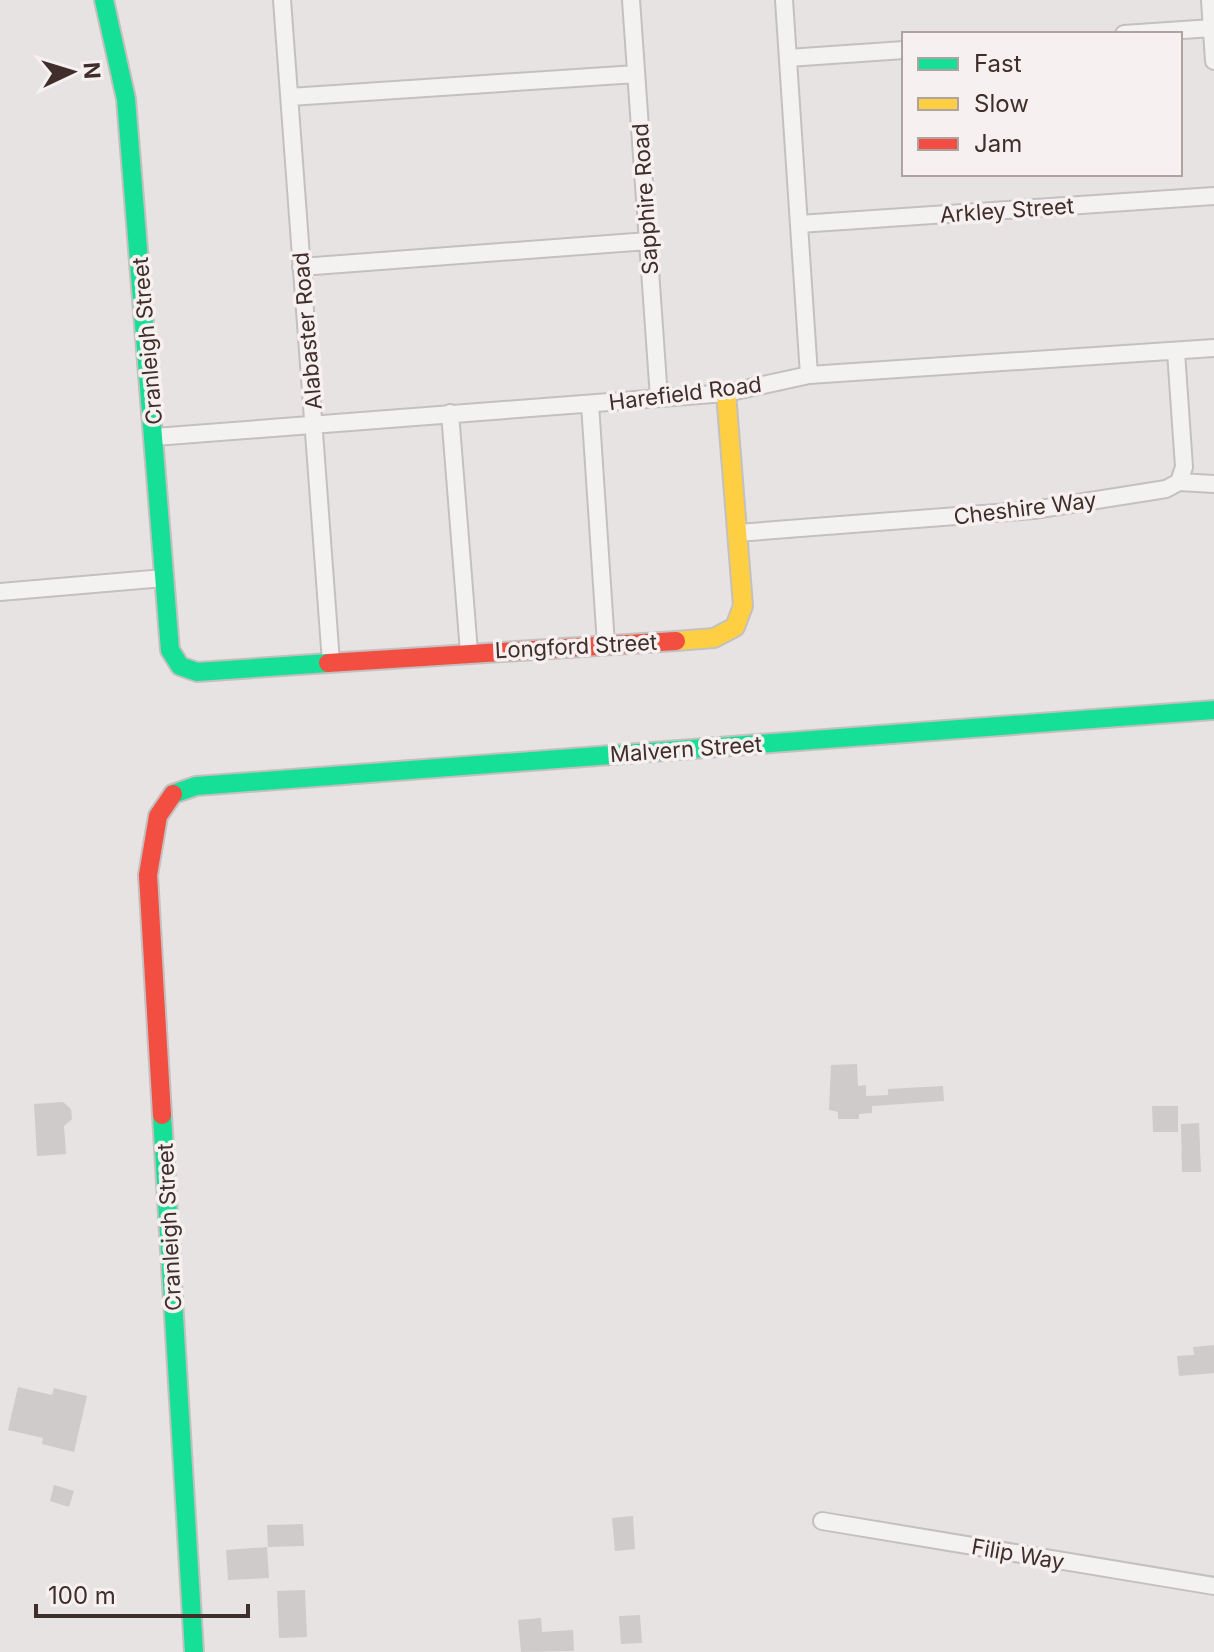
<svg xmlns="http://www.w3.org/2000/svg" width="1214" height="1652" viewBox="0 0 1214 1652" font-family="Inter,sans-serif">
<rect width="100%" height="100%" fill="#e7e3e3"/>
<path fill="#cfcbcb" d="M857,1064L858,1086L866,1085V1096L888,1095V1089L943,1086L944,1101L872,1106V1113L859,1114V1119H838V1112L829,1110L831,1065Z
M63,1102L71,1109L72,1119L64,1126L66,1154L37,1156L34,1104Z
M1152,1106H1178V1132H1153Z
M1199,1123L1201,1172H1182L1181,1124Z
M1214,1345V1373L1179,1376L1177,1356L1194,1355L1193,1347Z
M18,1387L52,1395L54,1388L87,1396L74,1452L42,1444L43,1438L8,1430Z
M54,1485L74,1491L69,1507L50,1501Z
M633,1516L635,1549L615,1551L612,1518Z
M303,1524L304,1546L268,1547L267,1525Z
M267,1547L269,1578L228,1580L226,1550Z
M305,1590L307,1637L279,1638L277,1591Z
M640,1615L642,1643L621,1644L619,1616Z
M541,1618L542,1632L573,1630L574,1651L521,1652L518,1620Z"/>
<g fill="none" stroke-linecap="round" stroke-linejoin="round">
<defs>
<path id="street" d="M282,0L331,662
M631,0L659,398
M784,0L809,375
M1210,0L1214,61
M1124,34L1212,28
M788,58L904,50
M290,97L636,74
M799,224L1214,196
M301,267L648,241
M590,404L606,645
M450,413L469,652
M155,437L726,393L809,375L1214,348
M1179,482L1214,484
M737,533L1034,510L1166,489L1179,482L1184,467L1176,352
M0,592L164,578
M822,1521L1214,1586"/>
<path id="fast" d="M104,0L126,99L170,650L180,666L197,672L328,663
M173,794L196,786L1214,710
M162,1115L194,1652"/>
<path id="slow" d="M676,641L714,638L735,627L743,606L726,393"/>
<path id="jam" d="M328,663L676,641
M162,1115L148,875L158,816L173,794"/>
</defs>
<use href="#street" stroke="#c4c0bf" stroke-width="20"/>
<use href="#fast" stroke="#c4c0bf" stroke-width="22"/>
<use href="#slow" stroke="#c4c0bf" stroke-width="22"/>
<use href="#jam" stroke="#c4c0bf" stroke-width="22"/>
<use href="#street" stroke="#f4f2f1" stroke-width="16"/>
<use href="#fast" stroke="#16e098" stroke-width="18"/>
<use href="#slow" stroke="#ffcf43" stroke-width="18"/>
<use href="#jam" stroke="#f24e42" stroke-width="18"/>
</g>
<g text-anchor="middle" stroke-width="7" stroke-linejoin="round" paint-order="stroke">
<g font-size="22" fill="#402e2a" stroke="#f6f1f0">
<text transform="translate(645 199) rotate(-94)" y="8">Sapphire Road</text>
<text transform="translate(1007 210) rotate(-4)" y="8">Arkley Street</text>
<text transform="translate(307 331) rotate(-95)" y="8">Alabaster Road</text>
<text transform="translate(147 341) rotate(-95)" y="8">Cranleigh Street</text>
<text transform="translate(685 393) rotate(-7)" y="8">Harefield Road</text>
<text transform="translate(1025 508) rotate(-7)" y="8">Cheshire Way</text>
<text transform="translate(576 646) rotate(-3)" y="8">Longford Street</text>
<text transform="translate(686 749) rotate(-4)" y="8">Malvern Street</text>
<text transform="translate(169 1227) rotate(-93)" y="8">Cranleigh Street</text>
<text transform="translate(1018 1554) rotate(10)" y="8">Filip Way</text>
</g>
</g>
<rect x="902" y="32" width="280" height="144" fill="#f6f1f0" stroke="#ada3a1" stroke-width="2"/>
<rect x="918" y="58" width="40" height="12" fill="#16e098" stroke="#ada3a1" stroke-width="2"/>
<text x="974" y="72" font-size="24" fill="#402e2a">Fast</text>
<rect x="918" y="98" width="40" height="12" fill="#ffcf43" stroke="#ada3a1" stroke-width="2"/>
<text x="974" y="112" font-size="24" fill="#402e2a">Slow</text>
<rect x="918" y="138" width="40" height="12" fill="#f24e42" stroke="#ada3a1" stroke-width="2"/>
<text x="974" y="152" font-size="24" fill="#402e2a">Jam</text>
<g transform="translate(72 72) rotate(86)" stroke="#f6f1f0" stroke-width="6" paint-order="stroke">
<path d="M0-6L14 30L0 20L-14 30Z" fill="#402e2a"/>
<text y="-12" font-size="22" font-weight="bold" text-anchor="middle" fill="#402e2a">N</text>
</g>
<path d="M36 1604v12h212v-12" fill="none" stroke="#402e2a" stroke-width="4"/>
<text x="48" y="1604" font-size="24" fill="#402e2a" stroke="#f6f1f0" stroke-width="6" paint-order="stroke">100 m</text>
</svg>
